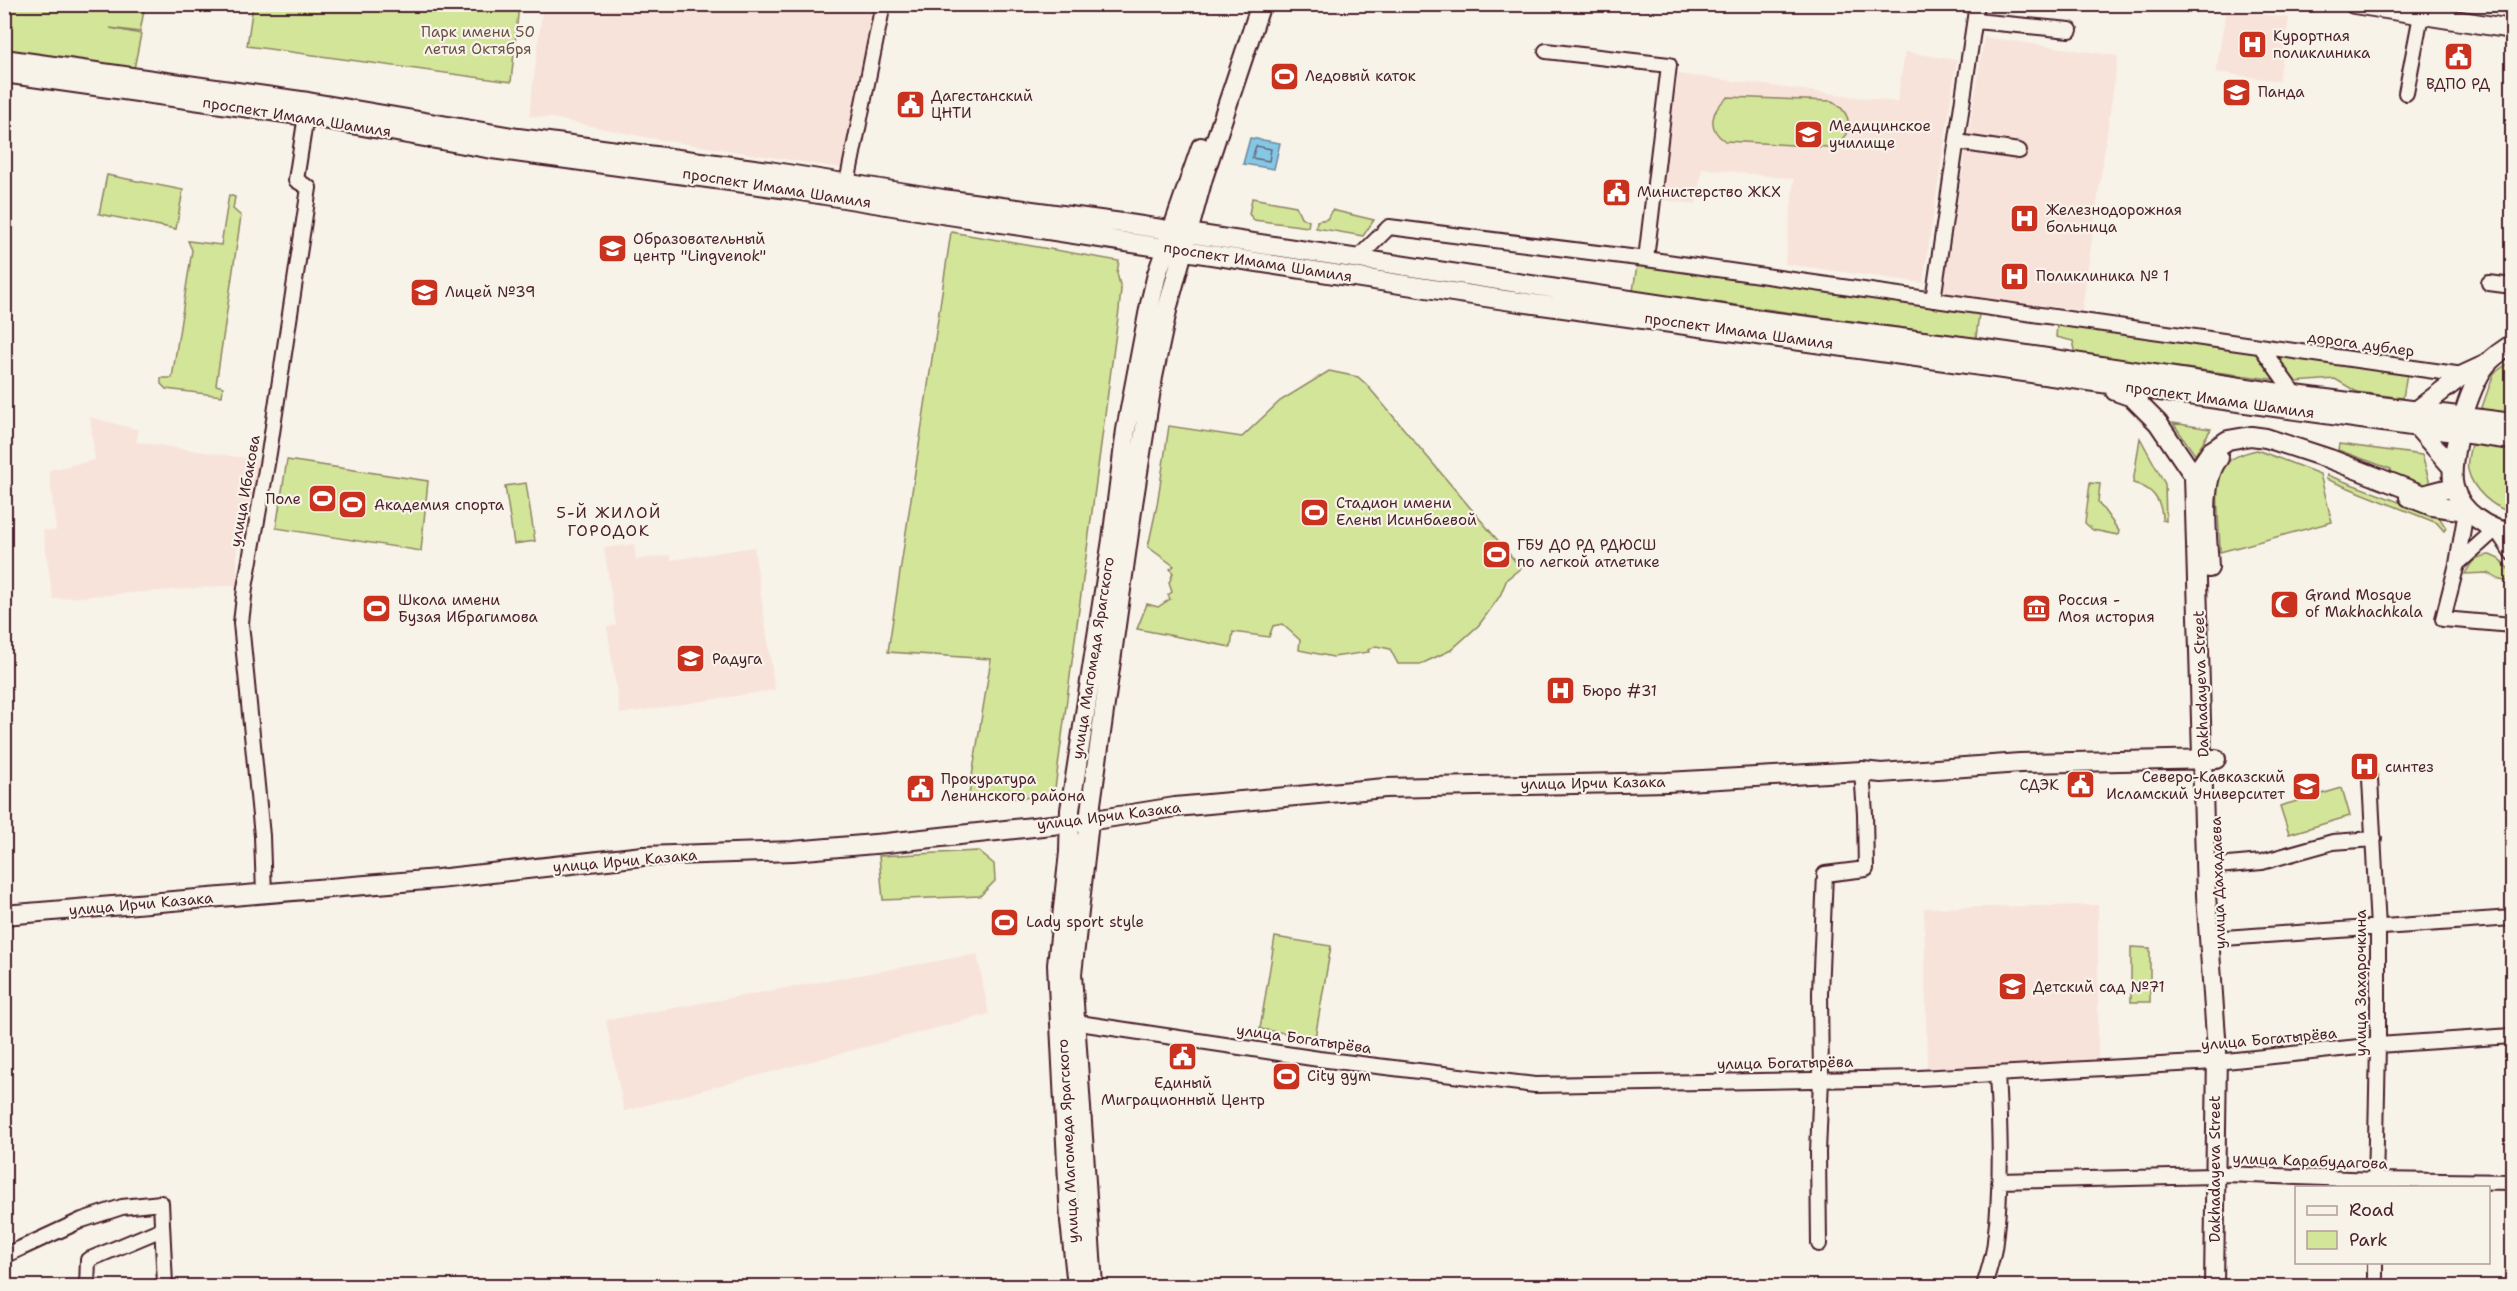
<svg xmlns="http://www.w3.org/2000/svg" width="2517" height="1291" viewBox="0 0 2517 1291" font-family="'Shantell Sans',sans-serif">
<rect width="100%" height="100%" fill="#f7f3e8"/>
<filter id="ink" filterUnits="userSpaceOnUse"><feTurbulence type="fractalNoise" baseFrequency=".0167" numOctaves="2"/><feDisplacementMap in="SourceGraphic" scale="12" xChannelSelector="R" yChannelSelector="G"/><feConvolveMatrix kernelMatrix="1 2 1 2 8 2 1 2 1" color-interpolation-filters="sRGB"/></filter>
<g filter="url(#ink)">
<path fill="#f8e3da" d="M543,5H875L847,169L649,138L552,118L529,116Z
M2226,9L2289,18L2279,81L2216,72Z
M1984,37L2118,56L2082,310L1943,294Z
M1905,52L1957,60L1923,283L1785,264L1794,179L1702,168L1696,204L1660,200L1678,74L1897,102Z
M90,417L139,430L136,442L259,460L243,538L237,539V585L53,599L43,530L56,531L49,470L95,460Z
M634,544L636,560L670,555L671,560L754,547L775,690L620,714L607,627L616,625L604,548Z
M2098,905V1062L1927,1068L1924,908Z
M977,954L989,1014L624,1111L606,1020Z"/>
<path fill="#d2e599" stroke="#8e8262" stroke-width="1.5" d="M5,5H145L140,32L110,28L141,34L134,69L5,52Z
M253,5H519L511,82L247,46Z
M1728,97L1832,101C1855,115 1854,138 1828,147L1725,141C1706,128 1711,110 1728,97Z
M107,175L183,190L176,229L99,214Z
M229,195L235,197L233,209L241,216L216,385L223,387L222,396L166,389L161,384V378H172L192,250L188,241L221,245Z
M1252,198L1296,206L1301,217L1309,221L1308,227L1254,220L1249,214Z
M1332,210L1374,220L1363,236L1316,228L1317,221L1327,219Z
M951,232L1119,261L1117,273L1121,289L1119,310L1054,796L968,801L991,659L888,652Z
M1637,265L1979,313L1976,338L1633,291Z
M2057,325L2259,353L2278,380L2076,354L2073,341L2056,337Z
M2276,355L2407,373L2403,398L2357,392L2335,379L2295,382Z
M2512,361V414L2481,410L2494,373Z
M1329,371L1358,377L1366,384L1521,568L1507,579L1500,596L1479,625L1451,650L1421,664H1398L1390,649L1376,646L1368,650L1369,652L1333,657L1299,650L1300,640L1282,624L1273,626L1269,637L1233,632L1231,647L1137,629L1147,604L1158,607L1170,599L1168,595L1172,592L1169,583L1173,573L1170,569L1174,566L1148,547L1157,505L1169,426L1242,437L1280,401Z
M2173,423L2211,429L2195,455Z
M2140,438L2165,484L2166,521L2162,520C2162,500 2153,488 2133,483Z
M2472,441L2512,448V513C2493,507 2473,491 2468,470C2466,461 2470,450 2472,441Z
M2339,444L2422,455L2431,487L2421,489L2391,478V469L2338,450Z
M2257,450L2320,474L2332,522L2220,552C2220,535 2214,484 2221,471C2228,457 2244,453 2257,450Z
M287,460L428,481L421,551L276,528Z
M2327,475L2439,517L2446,528L2444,531L2437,523L2326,479Z
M526,483L535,541L514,544L505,486Z
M2090,483L2100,484L2098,502L2119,531L2118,535L2093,530L2085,523Z
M2490,555L2501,560L2510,571V582L2500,580L2487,573L2465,574C2472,561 2475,556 2490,555Z
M2342,788L2350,816L2289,834L2280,806Z
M978,851L994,864L995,881L980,896L883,900L879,856Z
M1275,937L1331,946L1315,1038L1260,1029Z
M2131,947L2150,948V1002H2131Z"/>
<path fill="#85c8e6" stroke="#6d849b" stroke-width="1.5" d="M1250,138L1280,143L1274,169L1243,164Z"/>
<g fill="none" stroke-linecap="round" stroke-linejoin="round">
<path stroke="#626376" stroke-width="1.5" d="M1256,146L1271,149L1269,161L1252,158Z"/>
<defs>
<path id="minor" d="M1975,21L2070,30
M1546,51L1669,65L1646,259
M2406,93L2421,15
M1957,142L2019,151
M847,183L883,4
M1357,259L1389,227L1646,259L2463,375
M2489,283L2512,286
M1933,300L1977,4
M2261,347L2295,395
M2466,511L2457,564L2443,619L2512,625
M2457,564L2496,529L2512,553
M2370,779L2378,928V1045L2375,1187
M2206,867L2262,862L2333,842L2374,839
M264,894L262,836L241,623L245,588L269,453L309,188L296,180L307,109
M2210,939L2512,918
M1066,1021L1319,1059L1535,1085L1919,1078L2216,1062L2378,1045L2512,1036
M1999,1181L2214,1176L2225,1174L2375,1180L2512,1182
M1819,1244L1818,1152L1821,1079L1820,993L1825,874L1866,869L1865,814L1862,771
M4,1256L82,1220L122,1207L161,1203L165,1284L167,1286
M2375,1262V1286
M87,1286L88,1260L162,1229
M1984,1286C1988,1272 1994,1256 1995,1241C2002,1186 2000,1129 1997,1074"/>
<path id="major" d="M2354,4L2512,29
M4,59L308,102L518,138L769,171L943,199L1122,223L1762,320L2007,352L2295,395L2512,423
M4,73L306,116L492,149L788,189L942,214L1505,300L2512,440
M2512,344C2504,350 2493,356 2487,364C2469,384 2447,461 2454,487C2460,511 2488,531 2512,532
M2115,391L2132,397L2158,423L2194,476
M2416,411L2463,375L2487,364
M2418,428L2452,467
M2409,497L2432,506L2466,511
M2209,568C2208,539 2199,481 2219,458
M4,915L438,879L643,856L793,851L886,843L1088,821L1175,807L1385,788L1667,782L1862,771L1881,773L2020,763L2216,759
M1077,1286L1070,1221L1057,965L1069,852L1070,810L1112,540L1126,430L1150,304L1157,274L1201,147
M1093,1286L1072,974L1091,804L1133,504L1153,377L1168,306L1203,178L1261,4
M2214,1286L2217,1051L2206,895L2194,476L2211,451L2228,440L2251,436L2266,438L2330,459L2423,495L2454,487"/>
</defs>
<use href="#minor" stroke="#4a1f2b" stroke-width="18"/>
<use href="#major" stroke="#4a1f2b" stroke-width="22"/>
<use href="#minor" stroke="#f7f3e8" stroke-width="14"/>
<use href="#major" stroke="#f7f3e8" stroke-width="18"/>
</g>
</g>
<defs>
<symbol id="hospital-square" viewBox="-11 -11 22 22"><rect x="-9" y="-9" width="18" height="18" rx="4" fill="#c8321e" stroke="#f7f3e8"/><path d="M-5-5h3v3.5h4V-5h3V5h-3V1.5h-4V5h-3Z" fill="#fff"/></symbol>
<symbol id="civic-square" viewBox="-11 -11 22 22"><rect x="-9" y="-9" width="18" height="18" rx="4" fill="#c8321e" stroke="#f7f3e8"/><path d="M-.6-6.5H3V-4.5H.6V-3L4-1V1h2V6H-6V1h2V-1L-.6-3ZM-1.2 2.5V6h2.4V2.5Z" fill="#fff"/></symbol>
<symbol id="stadium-square" viewBox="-11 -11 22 22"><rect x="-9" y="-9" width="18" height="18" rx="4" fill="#c8321e" stroke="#f7f3e8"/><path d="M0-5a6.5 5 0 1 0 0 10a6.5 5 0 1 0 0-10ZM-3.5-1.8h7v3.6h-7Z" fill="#fff"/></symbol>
<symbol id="school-square" viewBox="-11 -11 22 22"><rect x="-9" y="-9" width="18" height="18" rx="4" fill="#c8321e" stroke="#f7f3e8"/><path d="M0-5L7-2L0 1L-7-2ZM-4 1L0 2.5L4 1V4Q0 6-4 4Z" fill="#fff"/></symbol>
<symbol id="university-square" viewBox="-11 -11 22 22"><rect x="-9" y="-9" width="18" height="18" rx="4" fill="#c8321e" stroke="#f7f3e8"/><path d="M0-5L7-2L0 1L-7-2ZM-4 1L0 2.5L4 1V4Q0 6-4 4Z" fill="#fff"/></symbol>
<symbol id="mosque-square" viewBox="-11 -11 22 22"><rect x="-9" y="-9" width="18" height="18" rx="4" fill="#c8321e" stroke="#f7f3e8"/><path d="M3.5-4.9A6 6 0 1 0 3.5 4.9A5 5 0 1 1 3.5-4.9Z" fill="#fff"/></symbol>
<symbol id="museum-square" viewBox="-11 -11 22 22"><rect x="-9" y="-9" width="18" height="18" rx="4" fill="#c8321e" stroke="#f7f3e8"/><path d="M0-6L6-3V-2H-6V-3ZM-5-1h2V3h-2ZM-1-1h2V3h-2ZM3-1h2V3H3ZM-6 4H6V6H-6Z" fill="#fff"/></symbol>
</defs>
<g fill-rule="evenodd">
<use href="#hospital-square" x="2236" y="28" width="33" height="33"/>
<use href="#civic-square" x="2442" y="40" width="33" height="33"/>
<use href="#stadium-square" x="1268" y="60" width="33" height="33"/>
<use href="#school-square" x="2220" y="76" width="33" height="33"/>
<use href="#civic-square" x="894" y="88" width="33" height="33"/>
<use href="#university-square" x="1792" y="118" width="33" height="33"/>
<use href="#civic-square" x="1600" y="176" width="33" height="33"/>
<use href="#hospital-square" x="2008" y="202" width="33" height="33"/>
<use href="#school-square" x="596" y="232" width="33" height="33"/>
<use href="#hospital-square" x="1998" y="260" width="33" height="33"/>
<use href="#school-square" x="408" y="276" width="33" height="33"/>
<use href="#stadium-square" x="306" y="482" width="33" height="33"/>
<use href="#stadium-square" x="336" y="488" width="33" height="33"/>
<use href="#stadium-square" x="1298" y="496" width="33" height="33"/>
<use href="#stadium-square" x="1480" y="538" width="33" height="33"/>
<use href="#mosque-square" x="2268" y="588" width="33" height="33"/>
<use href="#stadium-square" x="360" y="592" width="33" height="33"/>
<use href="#museum-square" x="2020" y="592" width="33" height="33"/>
<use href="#school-square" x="674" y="642" width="33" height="33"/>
<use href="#hospital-square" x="1544" y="674" width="33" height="33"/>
<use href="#hospital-square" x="2348" y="750" width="33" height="33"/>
<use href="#civic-square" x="2064" y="768" width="33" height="33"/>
<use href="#university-square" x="2290" y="770" width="33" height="33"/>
<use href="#civic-square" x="904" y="772" width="33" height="33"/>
<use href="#stadium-square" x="988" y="906" width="33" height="33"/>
<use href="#school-square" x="1996" y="970" width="33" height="33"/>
<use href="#civic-square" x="1166" y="1040" width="33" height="33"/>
<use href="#stadium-square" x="1270" y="1060" width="33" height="33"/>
</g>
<g text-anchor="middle" stroke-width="4.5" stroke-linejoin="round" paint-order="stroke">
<g font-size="15" fill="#6c5046" stroke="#f7f3e8">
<text x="478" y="37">Парк имени 50<tspan x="478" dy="17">летия Октября</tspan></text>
</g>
<g font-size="15" fill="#4a1f2b" stroke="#f7f3e8" text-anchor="start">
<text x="2273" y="41">Курортная<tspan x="2273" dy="17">поликлиника</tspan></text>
<text x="1305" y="81">Ледовый каток</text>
<text x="2458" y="89" text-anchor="middle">ВДПО РД</text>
<text x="2258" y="97">Панда</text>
<text x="931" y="101">Дагестанский<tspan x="931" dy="17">ЦНТИ</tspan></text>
<text x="1829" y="131">Медицинское<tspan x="1829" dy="17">училище</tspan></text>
<text x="1637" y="197">Министерство ЖКХ</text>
<text x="2046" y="215">Железнодорожная<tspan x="2046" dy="17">больница</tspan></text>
<text x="633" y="244">Образовательный<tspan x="633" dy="17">центр "Lingvenok"</tspan></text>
<text x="2036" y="281">Поликлиника № 1</text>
<text x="445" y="297">Лицей №39</text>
<text x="301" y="504" text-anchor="end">Поле</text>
<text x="1336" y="508">Стадион имени<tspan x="1336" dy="17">Елены Исинбаевой</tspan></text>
<text x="374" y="510">Академия спорта</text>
<text x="1517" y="550">ГБУ ДО РД РДЮСШ<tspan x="1517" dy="17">по легкой атлетике</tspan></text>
<text x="2305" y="600">Grand Mosque<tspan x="2305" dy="17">of Makhachkala</tspan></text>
<text x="398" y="605">Школа имени<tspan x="398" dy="17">Бузая Ибрагимова</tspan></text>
<text x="2058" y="605">Россия -<tspan x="2058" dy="17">Моя история</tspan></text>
<text x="712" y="664">Радуга</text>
<text x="1582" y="696">Бюро #31</text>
<text x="2385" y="772">синтез</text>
<text x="2285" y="782" text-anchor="end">Северо-Кавказский<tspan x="2285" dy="17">Исламский Университет</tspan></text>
<text x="941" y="784">Прокуратура<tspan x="941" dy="17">Ленинского района</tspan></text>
<text x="2059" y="790" text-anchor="end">СДЭК</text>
<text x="1026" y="927">Lady sport style</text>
<text x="2033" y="992">Детский сад №71</text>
<text x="1307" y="1081">City gym</text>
<text x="1183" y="1088" text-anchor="middle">Единый<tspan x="1183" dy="17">Миграционный Центр</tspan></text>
</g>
<g font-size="15" fill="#4a1f2b" stroke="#f7f3e8">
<text transform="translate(297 117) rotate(9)" y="5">проспект Имама Шамиля</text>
<text transform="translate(777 188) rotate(9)" y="5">проспект Имама Шамиля</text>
<text transform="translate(1258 262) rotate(9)" y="5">проспект Имама Шамиля</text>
<text transform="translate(1739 331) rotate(8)" y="5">проспект Имама Шамиля</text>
<text transform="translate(2361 344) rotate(8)" y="5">дорога дублер</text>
<text transform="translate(2220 400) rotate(8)" y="5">проспект Имама Шамиля</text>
<text transform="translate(245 491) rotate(-80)" y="5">улица Ибакова</text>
<text transform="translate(1093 658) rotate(-81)" y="5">улица Магомеда Ярагского</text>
<text transform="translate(2201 684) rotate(-92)" y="5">Dakhadayeva Street</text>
<text transform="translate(1593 783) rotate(-1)" y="5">улица Ирчи Казака</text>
<text transform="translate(1109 816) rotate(-7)" y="5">улица Ирчи Казака</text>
<text transform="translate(625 861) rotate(-5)" y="5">улица Ирчи Казака</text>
<text transform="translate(2218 883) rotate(-92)" y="5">улица Дахадаева</text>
<text transform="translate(141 904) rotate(-5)" y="5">улица Ирчи Казака</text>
<text transform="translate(2361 983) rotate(-90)" y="5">улица Захарочкина</text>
<text transform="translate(1304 1039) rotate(8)" y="5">улица Богатырёва</text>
<text transform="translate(2269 1039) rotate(-5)" y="5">улица Богатырёва</text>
<text transform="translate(1785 1063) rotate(-1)" y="5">улица Богатырёва</text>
<text transform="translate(1068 1141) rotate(-93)" y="5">улица Магомеда Ярагского</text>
<text transform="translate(2310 1161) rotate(2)" y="5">улица Карабудагова</text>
<text transform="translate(2215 1169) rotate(-90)" y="5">Dakhadayeva Street</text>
</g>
<g font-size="16" letter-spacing="1.5" fill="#4a1f2b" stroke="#f7f3e8">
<text x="609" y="518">5-Й ЖИЛОЙ<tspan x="609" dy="18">ГОРОДОК</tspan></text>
</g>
</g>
<rect width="2517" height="1291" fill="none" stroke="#f7f3e8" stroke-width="24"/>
<rect x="12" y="12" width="2493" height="1267" fill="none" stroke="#4a1f2b" stroke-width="2" filter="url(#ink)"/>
<rect x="2295" y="1186" width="195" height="78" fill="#f7f3e8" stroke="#b29e9c" stroke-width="1.5"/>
<rect x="2307" y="1206" width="30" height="9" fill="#f7f3e8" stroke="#b29e9c" stroke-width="1.5"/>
<text x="2349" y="1216" font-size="18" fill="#4a1f2b">Road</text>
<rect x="2307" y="1231" width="30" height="18" fill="#d2e599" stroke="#b29e9c" stroke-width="1.5"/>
<text x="2349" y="1246" font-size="18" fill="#4a1f2b">Park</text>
</svg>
